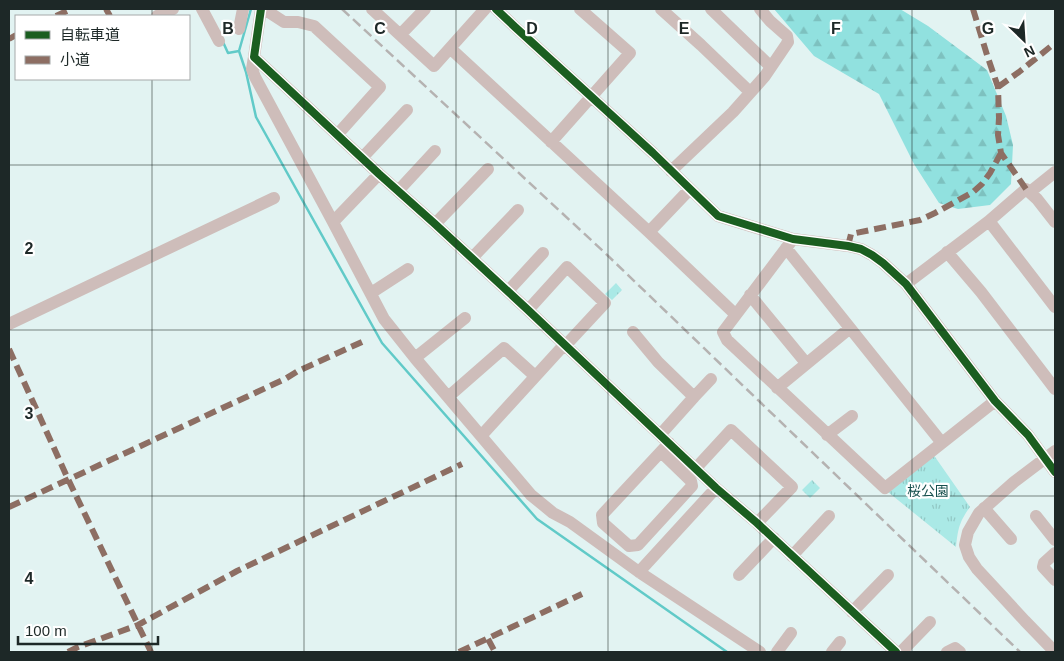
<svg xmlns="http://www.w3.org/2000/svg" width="1064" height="661" viewBox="0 0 1064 661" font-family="Helvetica,'Noto Sans JP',sans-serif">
<defs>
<pattern id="forest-firs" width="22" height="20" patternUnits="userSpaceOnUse" patternTransform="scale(1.25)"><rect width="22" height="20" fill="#91e1df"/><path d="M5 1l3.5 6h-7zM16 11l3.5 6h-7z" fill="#7dc1bf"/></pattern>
<pattern id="park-tufts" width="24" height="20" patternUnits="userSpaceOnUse" patternTransform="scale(1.25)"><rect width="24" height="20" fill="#aae9e6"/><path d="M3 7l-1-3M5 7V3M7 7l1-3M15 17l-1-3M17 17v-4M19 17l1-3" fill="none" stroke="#92c8c5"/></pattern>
</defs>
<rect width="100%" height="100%" fill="#e2f3f2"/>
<path fill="url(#forest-firs)" d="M774,9H900L928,26L987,70L1006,116L1013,145L1011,184L990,205L958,209L939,203L914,164L879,94L814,56Z"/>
<path fill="url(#park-tufts)" d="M616,283L622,290L612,300L605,294Z
M933,454L970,507C959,522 958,529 956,547L888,492Z
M812,480L820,488L810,498L802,490Z"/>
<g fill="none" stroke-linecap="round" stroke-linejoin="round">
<path stroke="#61cac8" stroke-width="2.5" d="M251,9L239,51L246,72L256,117L382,343L537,519L727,652
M223,42L228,53L239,51"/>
<path stroke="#cebdba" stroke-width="12" d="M202,9L219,41
M261,9L254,57L379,174L435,224L528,310L716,488L757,523L896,652
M264,9L284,22H298L314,26L380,87L337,135
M372,9L434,66L485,9
M496,9L515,27L653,153L718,216L793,239L848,246L861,249L872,255L883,263L906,284L995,401L1028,435L1055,472
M661,9L701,45L750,92
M711,9L771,67
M157,16L173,9
M239,29L243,9
M400,35L425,9
M451,49L649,232L735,314
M254,57L252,69L255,77L333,222L379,174
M551,142L630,53L580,9
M362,158L407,110
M671,171L733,112L765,76L788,42L787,36L770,21L760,9
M398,191L435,151
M1030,192L1055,172
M989,221L1055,307
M333,222L384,319L415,358L531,495L553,513L570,522L639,572L760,652
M435,224L488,169
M649,232L690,189
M793,239L723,332L727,340L885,488L995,401
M786,248L942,443
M947,252L981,292L1055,389
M472,258L518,210
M906,284L989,221L1026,189L1037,199L1055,222
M508,291L543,253
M371,293L408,269
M750,295L806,363
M528,310L567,267L605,303L565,346
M9,324L274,198
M633,332L658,362L694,397L660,435
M415,358L465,318
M777,388L850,328
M448,397L504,348L535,376
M694,397L711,379
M827,435L852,416
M481,436L564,345
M1055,451L1014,482L979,513L968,532L965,545L969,557L977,569L1025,621L1055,652
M661,452L691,481L692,486L638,545L629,546L603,523L602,515L669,443
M696,468L731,430L792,487L757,523
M984,508L1011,539
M1036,516L1055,540
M1055,553L1044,563L1043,567L1055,580
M792,556L829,516
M639,572L716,488
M739,575L774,538
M852,612L888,575
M777,652L791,633
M832,652L840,642
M901,652L930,622
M947,652L955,648L960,652"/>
<path stroke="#b5b2b1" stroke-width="2.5" stroke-dasharray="10 5" stroke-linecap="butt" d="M342,9L604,252L1020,652"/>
<path stroke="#8d6e63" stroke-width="6" stroke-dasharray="12 6" stroke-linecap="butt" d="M106,9L110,16
M973,9L987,55L998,87L999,118L998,135L1001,153L1026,189
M56,16L71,9
M9,39L16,35
M998,87L1019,72L1055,43
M848,246L851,234L920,220L935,213L973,192L982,184L990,173L1001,153
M9,349L68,479L151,652
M9,507L285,379L298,371L362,342
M488,639L495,652
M68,652L78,647L138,625L237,571L462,464
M459,652L582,594"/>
<defs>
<path id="cycleway" d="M261,9L254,57L379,174L435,224L528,310L716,488L757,523L896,652
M496,9L515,27L653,153L718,216L793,239L848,246L861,249L872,255L883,263L906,284L995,401L1028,435L1055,472"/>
</defs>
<use href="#cycleway" stroke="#fff" stroke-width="11"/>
<use href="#cycleway" stroke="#1b5e20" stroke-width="8"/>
</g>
<path fill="none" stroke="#1d2827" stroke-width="1" stroke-opacity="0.55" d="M152,9V16M304,9V652M456,9V652M608,9V652M760,9V652M912,9V652M152,79V652M9,165H1055M9,330H1055M9,496H1055"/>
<g text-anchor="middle" stroke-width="4.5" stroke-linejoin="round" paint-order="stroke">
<g font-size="14" fill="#17504e" stroke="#fff">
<text x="928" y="496">桜公園</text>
</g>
</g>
<g font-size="16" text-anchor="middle" font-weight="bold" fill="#1d2827" stroke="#fff" stroke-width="4.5" stroke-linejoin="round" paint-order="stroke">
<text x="228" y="34">B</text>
<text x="380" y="34">C</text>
<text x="532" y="34">D</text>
<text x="684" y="34">E</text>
<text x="836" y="34">F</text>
<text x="988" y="34">G</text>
<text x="29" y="254">2</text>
<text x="29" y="419">3</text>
<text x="29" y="584">4</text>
</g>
<rect width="1064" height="661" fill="none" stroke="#1d2827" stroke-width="20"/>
<rect x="15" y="15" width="175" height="65" fill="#ffffff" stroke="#a5a9a9"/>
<rect x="25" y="31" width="25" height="8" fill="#1b5e20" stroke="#a5a9a9"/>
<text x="60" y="40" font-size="15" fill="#1d2827">自転車道</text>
<rect x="25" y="56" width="25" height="8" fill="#8d6e63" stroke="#a5a9a9"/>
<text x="60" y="65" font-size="15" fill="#1d2827">小道</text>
<g transform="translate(1024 40) rotate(155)" stroke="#ffffff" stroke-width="4" paint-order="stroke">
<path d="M0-4L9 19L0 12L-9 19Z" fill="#1d2827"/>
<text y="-8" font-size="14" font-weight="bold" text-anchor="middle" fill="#1d2827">N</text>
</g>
<path d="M18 636v8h140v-8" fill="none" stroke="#1d2827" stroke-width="2.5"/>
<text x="25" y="636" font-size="15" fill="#1d2827" stroke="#ffffff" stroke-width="4" paint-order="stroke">100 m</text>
</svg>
